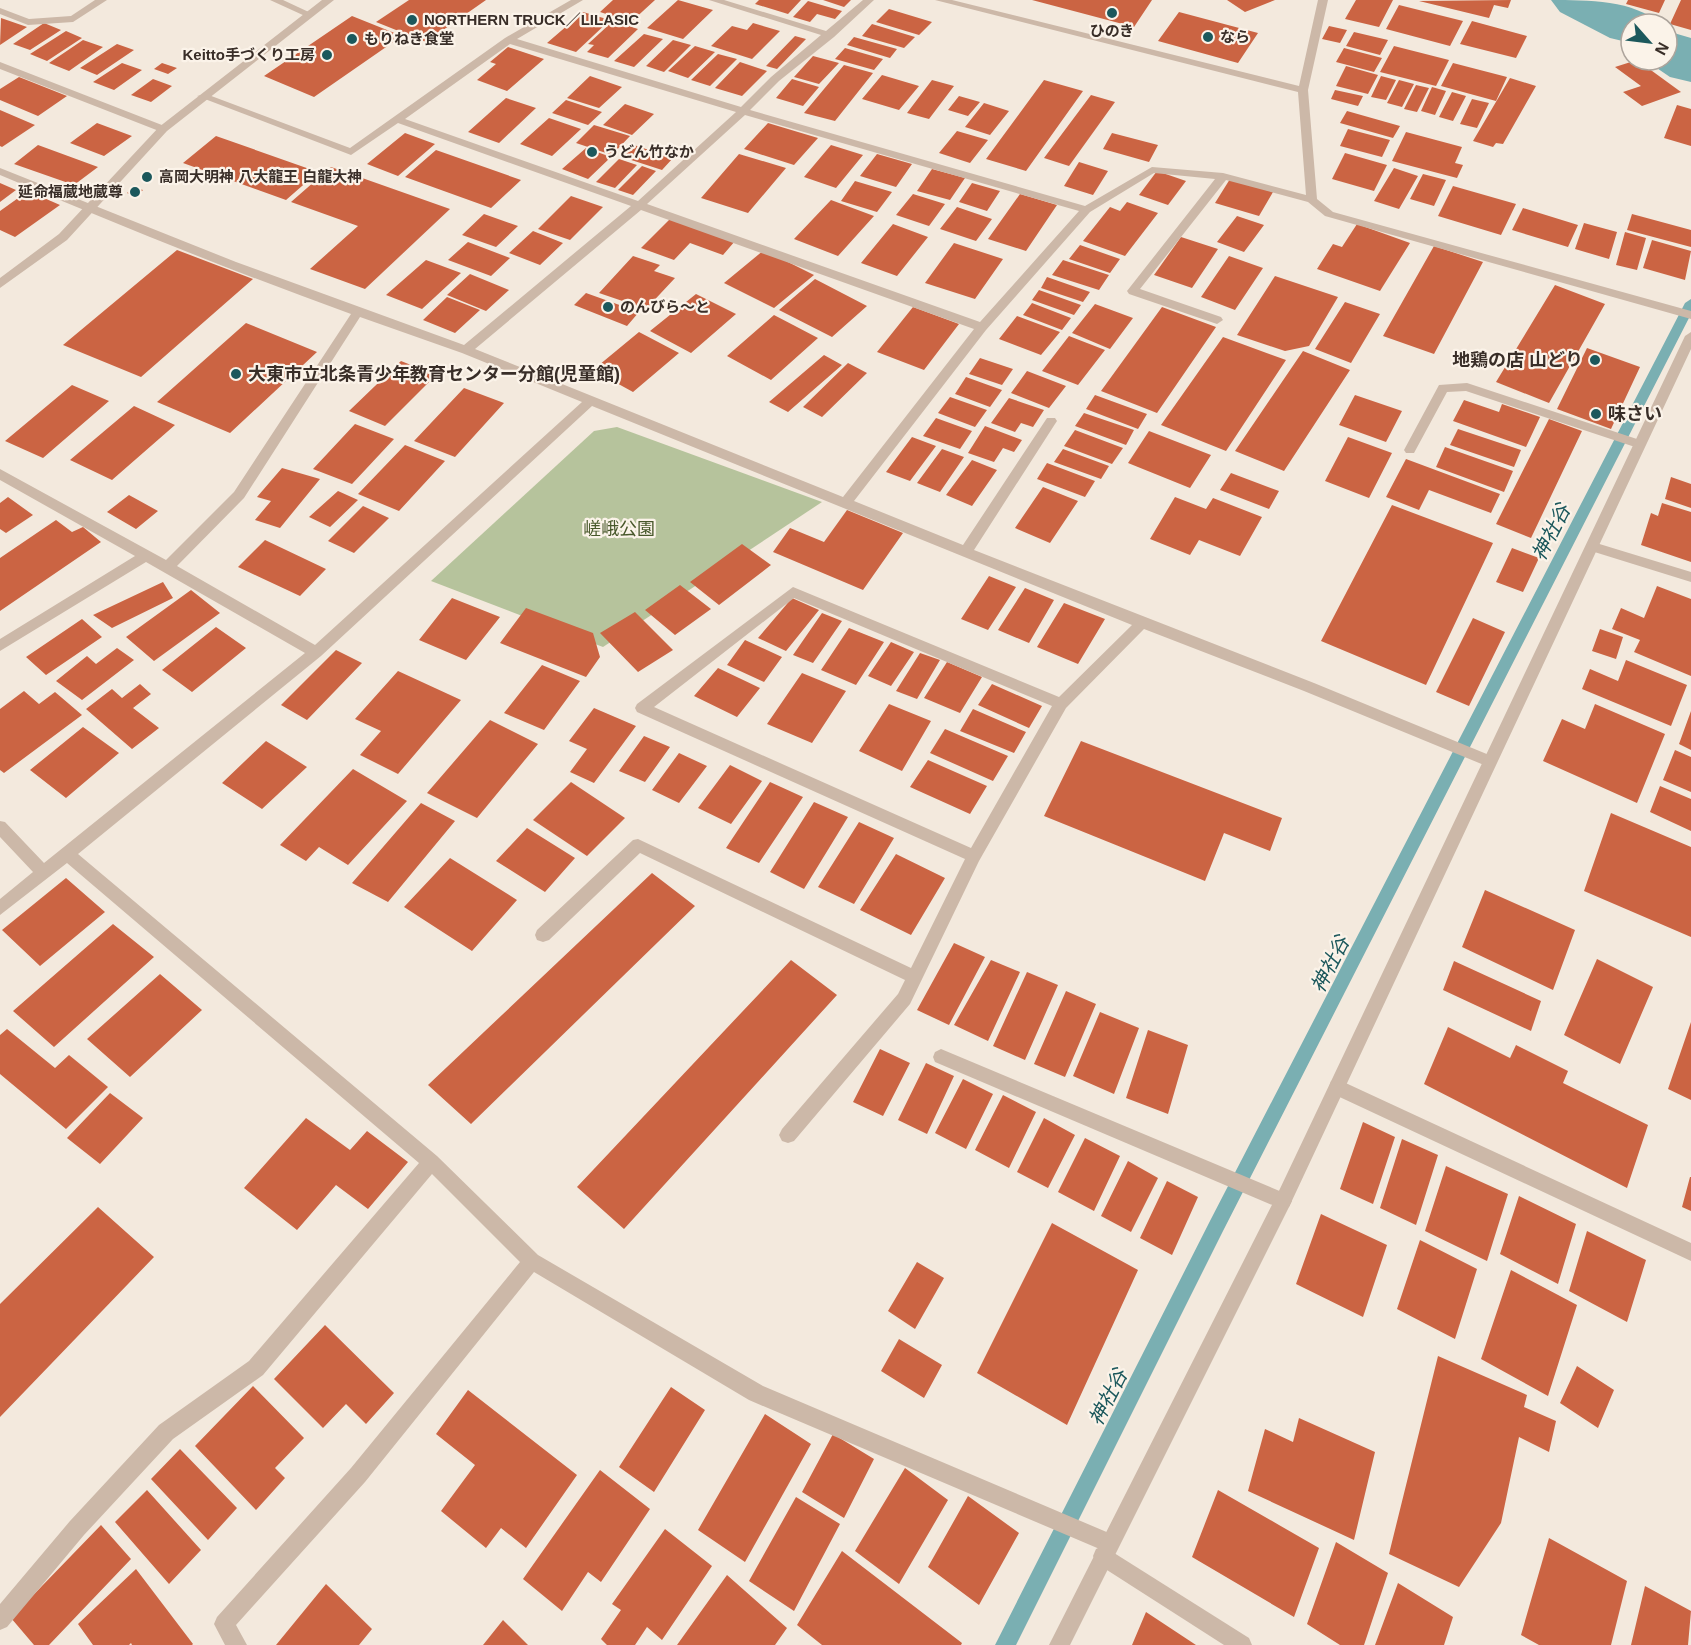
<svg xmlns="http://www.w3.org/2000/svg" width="1691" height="1645" viewBox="0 0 1691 1645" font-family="Helvetica,'Noto Sans JP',sans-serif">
<rect width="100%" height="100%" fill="#f3e9dd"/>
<path fill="#b6c39c" d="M617,427L822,502L603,647L431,581L594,431Z"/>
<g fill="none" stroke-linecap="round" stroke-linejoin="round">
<path fill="#7aafb2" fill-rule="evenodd" d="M1691,299V314L1223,1231L1016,1645H995L1211,1219L1685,303Z"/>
<path fill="#7aafb2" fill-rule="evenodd" d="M1551,0C1587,0 1636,0 1659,24H1631V43L1610,38L1560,12Z
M1667,31L1691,38V82L1670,77L1645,60H1667Z"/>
</g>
<path fill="#cb6443" d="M409,0H486L426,42L376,22Z
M613,0H655L631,22L600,12Z
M678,0L713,10L683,39L647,28Z
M759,0H801L788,14L755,4Z
M823,0H851L844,7Z
M1032,0H1152L1134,27Z
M1227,0H1275L1245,12Z
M1356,0H1393L1379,27L1345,19Z
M1511,0L1508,8L1494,5L1489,18L1419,1Z
M1628,0H1665L1659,13L1626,4Z
M1681,0H1691V30L1670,24Z
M808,1L842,11L835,19L817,14L810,22L793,17Z
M1399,5L1463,21L1450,46L1386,29Z
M889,9L932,22L919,35L876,22Z
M583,12L610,20L576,52L547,43Z
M1179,12L1258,33L1238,63L1158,41Z
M352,16L402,36L314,97L264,76Z
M1,18L27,27L0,45Z
M613,21L638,29L608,58L587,52L594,45L588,44Z
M1472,21L1527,36L1516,58L1460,44Z
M44,23L61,30L30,50L13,44Z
M753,23L780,31L752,59L711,46L732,26L747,30Z
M872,24L915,37L904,48L862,36Z
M1329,26L1347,30L1340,43L1322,39Z
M66,31L82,38L47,61L30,54Z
M1354,32L1388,40L1380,55L1346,46Z
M644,34L663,39L634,67L614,61Z
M795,36L806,39L777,69L766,66Z
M854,37L897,49L890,58L847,45Z
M83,40L103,47L69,71L49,63Z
M673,40L691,45L664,72L646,66Z
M117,44L134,50L97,75L80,68Z
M695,46L715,52L688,78L668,71Z
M1394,46L1449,60L1436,86L1380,72Z
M508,47L544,59L507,91L477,80L496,64L490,62Z
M845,48L883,59L874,70L835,59Z
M1344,48L1382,58L1374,72L1336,62Z
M718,54L737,59L710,86L691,80Z
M813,56L839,63L819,84L794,77Z
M1637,60L1681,92L1642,106L1623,92L1641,86L1615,67Z
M740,62L767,71L742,96L715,88Z
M122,63L142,70L114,90L93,82Z
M162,63L177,68L168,74L154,69Z
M1453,63L1507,77L1496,101L1441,86Z
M844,65L873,73L835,121L804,113Z
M1346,66L1378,75L1368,94L1336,86Z
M882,75L919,86L899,110L862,99Z
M590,76L622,87L599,108L567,98Z
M1381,76L1396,80L1386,100L1371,97Z
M19,77L67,96L38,116L0,100V89Z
M1510,78L1536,86L1503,144L1496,143L1493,147L1473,141Z
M153,79L172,86L151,102L131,95Z
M792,79L819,87L803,106L776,98Z
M932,80L954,86L929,119L907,113Z
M1044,80L1083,91L1026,171L986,159Z
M1399,80L1414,84L1402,107L1387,103Z
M1416,85L1429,88L1417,112L1404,109Z
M1432,87L1446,91L1435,115L1421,111Z
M1335,90L1363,96L1358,106L1331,99Z
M1452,92L1466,96L1453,121L1439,117Z
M1091,95L1115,102L1069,166L1044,158Z
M959,96L980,102L968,116L948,110Z
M506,98L536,108L499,143L468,132Z
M1472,99L1489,103L1477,128L1460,124Z
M566,100L602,112L588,125L552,113Z
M984,103L1009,111L990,135L965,127Z
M625,104L654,114L632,135L603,125Z
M1677,105L1691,109V146L1664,138Z
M0,110L35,125L2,147L0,146Z
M1347,111L1400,126L1393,138L1340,123Z
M549,118L581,129L552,156L520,144Z
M97,123L132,136L104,156L70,143Z
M768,123L818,138L794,165L744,149Z
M594,125L630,136L612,155L576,143Z
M1348,129L1390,140L1382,157L1340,146Z
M957,131L988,140L970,163L939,153Z
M1406,132L1462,147L1455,163L1463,165L1457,178L1392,161Z
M405,133L435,144L398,176L367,164Z
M1112,133L1158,145L1149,162L1103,149Z
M216,136L318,172L286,200L183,163Z
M38,145L98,167L74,185L14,164Z
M634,145L673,158L662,170L622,157Z
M831,145L863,155L836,188L804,177Z
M586,148L611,157L588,179L562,169Z
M436,150L521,180L491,208L405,177Z
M1345,153L1387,165L1374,191L1332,179Z
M739,154L786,168L748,213L701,198Z
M877,154L912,164L896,187L860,176Z
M619,159L637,165L615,188L596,182Z
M1079,162L1108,171L1093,195L1064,186Z
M642,166L656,171L633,195L618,190Z
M331,167L450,209L365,289L310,269L358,226L291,202Z
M1394,168L1418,176L1399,209L1374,201Z
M932,169L965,178L950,200L917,191Z
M1157,171L1186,181L1168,205L1139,195Z
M1423,174L1446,180L1434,206L1410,199Z
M1230,179L1273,192L1259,216L1215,203Z
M855,181L892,192L877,212L841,201Z
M0,183L16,190L0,202Z
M972,183L1000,191L987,211L959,202Z
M1453,186L1516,204L1501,235L1438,216Z
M134,187L143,190L136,197L127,193Z
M28,191L60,205L15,237L0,230V211Z
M913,194L945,204L929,226L896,215Z
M1020,194L1057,205L1026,251L988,239Z
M571,196L603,207L570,240L538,229Z
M831,200L874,216L838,256L794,239Z
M1127,202L1158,213L1125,256L1083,241L1110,207L1120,211Z
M957,207L992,219L976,241L940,229Z
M1523,208L1578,225L1568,247L1512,230Z
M484,214L518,226L496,247L462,235Z
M1632,214L1691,230V247L1627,230Z
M1237,216L1264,225L1244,252L1217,242Z
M672,217L735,241L723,255L690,243L674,260L641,248Z
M1584,223L1617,232L1609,259L1575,249Z
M893,224L928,237L897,276L861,263Z
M1357,224L1410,243L1380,291L1317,269L1333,244L1342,247Z
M533,231L563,243L540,265L509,253Z
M1625,232L1646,238L1637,270L1616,265Z
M1181,237L1218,249L1192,288L1154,275Z
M1652,240L1691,251L1685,280L1643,268Z
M468,242L510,258L491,276L448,260Z
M954,243L1003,259L975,299L925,283Z
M1080,245L1120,259L1110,273L1069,259Z
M1434,246L1483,262L1434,354L1383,336Z
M177,250L253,279L141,377L63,345Z
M764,250L814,275L774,308L724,283Z
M633,256L660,265L654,271L675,278L646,309L599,293Z
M1229,256L1263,268L1235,310L1201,297Z
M426,260L461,273L422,309L386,295Z
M1063,260L1109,275L1099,290L1052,275Z
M470,274L509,290L486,311L447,295Z
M1275,276L1338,297L1309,346L1285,351L1237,335Z
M1047,277L1090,292L1083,302L1041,288Z
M815,279L867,306L832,337L779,310Z
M1555,285L1605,304L1549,403L1496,382Z
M1039,290L1081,305L1074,315L1032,300Z
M586,293L639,312L627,326L574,305Z
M696,294L736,314L691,353L650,331Z
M447,297L480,310L455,333L423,320Z
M1345,302L1380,314L1351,363L1315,349Z
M1032,303L1071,318L1062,330L1023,315Z
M1095,304L1133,318L1110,349L1072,333Z
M913,307L959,324L924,370L877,352Z
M1162,307L1216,327L1157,413L1101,391Z
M774,315L818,338L771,380L727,356Z
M1017,316L1060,332L1041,355L999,339Z
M246,323L317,352L230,433L157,402Z
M639,332L679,353L633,392L593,370Z
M1069,336L1105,350L1078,385L1042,371Z
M1223,337L1286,360L1226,451L1161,425Z
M1587,348L1640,367L1611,429L1557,409Z
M1303,351L1350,370L1284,471L1235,451Z
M824,355L842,365L788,412L769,402Z
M980,358L1013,369L1002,385L969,374Z
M401,361L436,375L385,426L349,411Z
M848,363L867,373L822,417L803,407Z
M1027,371L1066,386L1049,408L1011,393Z
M966,377L1002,390L990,407L955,394Z
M72,385L109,401L43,458L5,441Z
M464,388L504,403L455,457L414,441Z
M1095,395L1147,414L1138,429L1086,409Z
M1355,395L1402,411L1386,442L1339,425Z
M950,397L987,410L975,427L938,413Z
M1009,398L1044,410L1033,427L1021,423L1015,432L991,423Z
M1464,400L1499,412L1502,404L1540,417L1526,447L1453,421Z
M134,406L175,425L112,480L70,460Z
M1084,413L1134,430L1126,445L1075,426Z
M936,418L972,431L960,449L923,436Z
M1549,419L1582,431L1531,538L1496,524Z
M355,424L394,439L352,484L313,469Z
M985,426L1022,440L1014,452L1003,448L994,462L968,453Z
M1458,429L1521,450L1514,467L1450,445Z
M1075,430L1123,448L1112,464L1064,446Z
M1149,431L1211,455L1190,488L1128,463Z
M912,437L936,446L910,481L886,472Z
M1348,437L1392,453L1369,498L1325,481Z
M405,445L445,461L399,511L358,494Z
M1445,447L1513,471L1504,492L1436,467Z
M942,449L964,457L940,492L917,483Z
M1063,449L1109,466L1101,479L1054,462Z
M1406,459L1500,494L1491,513L1429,490L1419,510L1386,497Z
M972,460L997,470L972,506L946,495Z
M1047,463L1095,481L1085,497L1037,479Z
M282,468L320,479L280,528L255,520L271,501L257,497Z
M1231,473L1279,491L1269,509L1220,490Z
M1671,477L1691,484V508L1665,499Z
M1043,487L1078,501L1050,543L1015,528Z
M338,491L358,500L330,527L309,517Z
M129,495L158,511L136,529L107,512Z
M8,497L33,515L6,533L0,529V503Z
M1175,497L1206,509L1213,498L1262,517L1240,556L1199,540L1190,555L1150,539Z
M1662,503L1691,512V562L1641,545L1651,513L1658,516Z
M1392,505L1493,543L1426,685L1321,641Z
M363,506L389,518L354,553L328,541Z
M847,510L903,533L863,590L773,552L790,528L824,542Z
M56,520L72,532L83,527L101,542L0,611V558Z
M265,540L326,569L300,596L238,567Z
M742,544L771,565L719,605L690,582Z
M1512,548L1539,558L1523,592L1496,582Z
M989,576L1016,587L988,630L961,619Z
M163,582L173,598L112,628L93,615Z
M680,585L711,609L675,635L645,610Z
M1657,586L1691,599V676L1634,652L1640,640L1612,629L1621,608L1644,618Z
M1025,588L1054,600L1029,643L998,630Z
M191,590L220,613L154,661L126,637Z
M452,598L500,617L466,660L419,640Z
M792,598L819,610L786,651L758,638Z
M1064,603L1105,619L1078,664L1037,647Z
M526,608L593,633L600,657L586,677L500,643Z
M635,612L673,650L638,672L600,633Z
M822,613L842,621L813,663L793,655Z
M1473,618L1505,632L1469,706L1436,692Z
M82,619L102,637L46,675L26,657Z
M216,627L246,648L192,692L162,670Z
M849,628L884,642L856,685L821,670Z
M1600,629L1623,637L1616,659L1592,651Z
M745,640L782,657L764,682L727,665Z
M891,642L914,652L891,686L868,676Z
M117,648L134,660L82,700L56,681L87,656L96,664Z
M336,650L362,663L307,720L281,705Z
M920,653L940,660L917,699L896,691Z
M1626,660L1687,685L1671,726L1582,689L1590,669L1618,681Z
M947,662L982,677L960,713L924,698Z
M542,665L580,681L544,730L504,713Z
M718,668L760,688L737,717L694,696Z
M398,671L461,700L398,774L360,755L381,731L355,719Z
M802,673L846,691L812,743L767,724Z
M140,684L151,694L133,708L159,728L132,749L86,709L112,689L122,698Z
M992,684L1042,706L1029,728L978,705Z
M24,691L39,704L55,692L82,715L4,773L0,770V709Z
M889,704L931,721L902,771L859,751Z
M1595,704L1665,734L1637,803L1543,761L1562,719L1585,729Z
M594,708L636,726L594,783L570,772L587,749L569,741Z
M973,709L1026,732L1014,753L960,731Z
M1691,711V750L1679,744Z
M490,720L538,744L477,818L427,793Z
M83,727L119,753L66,798L30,770Z
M945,729L1008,756L993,781L930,753Z
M644,736L670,747L645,782L619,771Z
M266,741L307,767L262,809L222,783Z
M1081,741L1282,818L1270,851L1224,833L1205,881L1044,816Z
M1675,750L1691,757V792L1663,780Z
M679,753L707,766L679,803L652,790Z
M928,760L987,786L970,814L910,787Z
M730,765L762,781L731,824L698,808Z
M353,769L407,801L348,865L319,847L306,861L280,845Z
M571,782L625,818L587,856L533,820Z
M770,782L803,797L759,863L726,848Z
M1660,786L1691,799V831L1650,812Z
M814,802L848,817L804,889L770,872Z
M421,803L455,821L388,902L352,883Z
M1611,813L1691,847V937L1584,891Z
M859,822L894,838L854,904L818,887Z
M527,828L575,858L545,892L496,861Z
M896,854L945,878L911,935L860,910Z
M450,858L517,900L472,951L404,907Z
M652,873L695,906L471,1124L428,1085Z
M66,878L105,912L40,966L2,930Z
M1485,890L1575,930L1553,990L1462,947Z
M113,924L154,957L54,1047L13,1011Z
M954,943L985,957L949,1025L917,1010Z
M1597,959L1653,987L1620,1064L1564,1035Z
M791,960L837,995L624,1229L577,1187Z
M991,960L1020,972L988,1041L954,1025Z
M1454,961L1541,1001L1531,1031L1443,990Z
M1027,972L1058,985L1025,1060L993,1046Z
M160,974L202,1010L130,1077L87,1039Z
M1066,991L1096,1004L1065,1077L1034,1064Z
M1100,1012L1139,1028L1114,1094L1073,1076Z
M1691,1022V1100L1668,1089Z
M1448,1027L1510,1058L1516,1045L1568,1071L1563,1083L1648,1125L1627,1188L1424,1084Z
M7,1029L55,1068L69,1055L108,1087L66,1129L0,1074V1035Z
M1148,1030L1188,1045L1168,1114L1126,1098Z
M880,1049L910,1063L883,1116L853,1102Z
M926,1063L954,1076L927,1134L898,1120Z
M963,1079L993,1094L966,1149L935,1133Z
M110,1093L143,1118L100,1164L67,1138Z
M1003,1095L1036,1112L1009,1168L975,1150Z
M306,1118L350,1150L367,1131L408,1162L368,1209L336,1185L297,1230L244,1188Z
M1044,1118L1075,1135L1048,1188L1017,1172Z
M1363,1122L1395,1137L1373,1204L1340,1189Z
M1085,1138L1120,1156L1094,1211L1058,1192Z
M1402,1139L1438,1155L1416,1225L1380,1208Z
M1128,1161L1158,1178L1131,1232L1101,1216Z
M1446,1166L1508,1194L1487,1261L1425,1231Z
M1690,1177H1691V1211L1682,1207Z
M1167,1181L1198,1197L1172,1255L1140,1238Z
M1519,1196L1576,1224L1558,1284L1500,1254Z
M98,1207L154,1257L0,1417V1304Z
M1321,1214L1387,1245L1363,1317L1296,1284Z
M1052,1223L1138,1270L1067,1425L977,1373Z
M1587,1231L1646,1260L1627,1322L1569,1291Z
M1420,1240L1477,1269L1455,1339L1397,1309Z
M917,1262L944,1278L915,1329L888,1311Z
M1511,1270L1577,1305L1548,1396L1481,1359Z
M325,1325L394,1393L366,1424L346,1404L323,1428L274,1379Z
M899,1339L942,1365L924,1398L881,1371Z
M1438,1356L1527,1395L1524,1407L1556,1421L1549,1452L1519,1437L1501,1523L1459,1587L1389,1554Z
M1577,1366L1614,1390L1598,1428L1560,1403Z
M253,1386L304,1438L275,1468L285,1478L256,1510L195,1446Z
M671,1387L705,1410L654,1492L619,1467Z
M468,1390L577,1475L526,1548L501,1528L486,1548L441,1511L475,1465L436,1434Z
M765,1414L811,1444L745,1562L698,1530Z
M1299,1418L1375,1452L1354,1540L1248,1491L1265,1429L1293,1442Z
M833,1434L874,1459L844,1518L802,1492Z
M180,1449L237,1508L208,1540L151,1479Z
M905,1468L948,1500L899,1584L855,1551Z
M600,1470L650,1509L601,1582L588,1572L562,1611L523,1579Z
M147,1490L201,1550L169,1584L115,1522Z
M1218,1490L1319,1548L1294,1617L1192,1557Z
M968,1496L1019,1533L979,1605L928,1567Z
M796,1497L840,1524L794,1611L749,1581Z
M101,1525L131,1559L49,1645H34L11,1618Z
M665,1529L712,1566L662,1640L647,1627L635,1645H607L601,1639L621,1610L612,1604Z
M1549,1538L1627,1581L1611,1645H1539L1521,1635Z
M1336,1542L1388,1573L1364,1645H1340L1307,1624Z
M842,1551L962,1643L961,1645H822L797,1625Z
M136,1569L193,1644L192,1645H132L131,1643L129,1645H93L78,1624Z
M727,1575L787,1628L775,1645H677Z
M1398,1583L1453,1617L1444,1645H1375Z
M326,1584L372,1629L359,1645H276Z
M1645,1586L1691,1611L1688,1645H1631Z
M1146,1612L1196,1645H1132Z
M503,1620L528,1645H483Z"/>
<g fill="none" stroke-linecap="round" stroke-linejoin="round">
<path fill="#ccb8a8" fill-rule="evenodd" d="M1103,1546L1249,1638L1252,1645H1224L1096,1563L1093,1556L1096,1549Z"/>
<path fill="#ccb8a8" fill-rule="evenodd" d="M95,0H107L73,22L28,25L0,14V8L29,19L71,16Z
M270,0H283L313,14L305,16Z
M571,0H583L517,39L741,107L771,77L821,35L709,0H724L826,31L863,0H874L834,37L779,81L750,110L1085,206L1152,167L1223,173L1306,195L1298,92L935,0H952L1299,86L1318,0H1328L1308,90L1317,199L1333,212L1691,311V319L1325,216L1308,202L1226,180L1140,289L1221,317L1223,320L1217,324L1129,294L1127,291L1215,179L1154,173L1090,212L986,330L854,501L963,545L1047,418H1055L1057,421L1055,424L974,550L1314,683L1494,757L1496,761L1494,765H1484L1304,691L1144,629L1066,708L979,861L910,1004L794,1141L788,1143L782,1141L779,1135L782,1129L898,994L905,980L640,853L549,940L543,942L537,940L535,935L537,930L633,840L638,839L911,968L965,859L637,712L635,708L637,704L793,587L1059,697L1132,625L592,406L321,656L78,854L437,1156L538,1255L763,1386L1116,1536L1119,1543L1116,1550L1109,1553L749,1400L534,1272L365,1482L236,1625L247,1645H225L214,1624L217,1617L351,1468L520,1262L432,1174L263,1375L173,1439L84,1535L7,1627L0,1630V1604L70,1521L159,1425L249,1361L419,1163L67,863L0,915V899L33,872L0,837V821L5,822L44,863L305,653L146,562L0,651V639L135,556L0,480V469L166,560L234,492L351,314C232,271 116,224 0,175V168L236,262L464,345L631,206L398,123L351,155L197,96L206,94L350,148L505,38ZM510,44L736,112L638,201L405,119ZM745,115L1079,211L980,322L647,204ZM641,210L974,329L843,497L475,349ZM360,317L462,353L582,402L315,645L177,566L244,498ZM794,598L1052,706L971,848L654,707Z
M0,62L167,127L168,129L159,131L0,69Z
M1467,383L1643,441L1645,444L1643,447H1635L1466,391L1447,392L1414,453H1406L1404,450L1439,385Z
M1593,542L1691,572V582L1588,550L1586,547Z
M941,1049L1289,1195L1292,1201L1289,1207L1283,1210L1277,1207L935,1062L933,1057L935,1052Z
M1337,1079L1691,1243V1261L1331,1093L1329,1087L1331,1081Z"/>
<path fill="#ccb8a8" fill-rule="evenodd" d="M322,0H334L167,131L67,240L0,288V278L59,234L159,127Z
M1691,332V349L1289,1207L1070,1645H1049L1277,1195L1685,336Z"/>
</g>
<g fill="#1c585c" stroke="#fbf3e9" stroke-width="2">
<circle cx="1112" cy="13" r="6"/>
<circle cx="412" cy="20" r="6"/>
<circle cx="1208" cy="37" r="6"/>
<circle cx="352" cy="39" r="6"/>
<circle cx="327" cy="55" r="6"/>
<circle cx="592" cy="152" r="6"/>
<circle cx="147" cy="177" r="6"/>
<circle cx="135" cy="192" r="6"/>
<circle cx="608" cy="307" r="6"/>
<circle cx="1595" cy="360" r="6"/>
<circle cx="236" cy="374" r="6"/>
<circle cx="1596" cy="414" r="6"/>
</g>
<g text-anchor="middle" stroke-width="4.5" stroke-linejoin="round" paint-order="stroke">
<g font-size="15" font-weight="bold" fill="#392e28" stroke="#fbf3e9" text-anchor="start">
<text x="424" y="25">NORTHERN TRUCK／LILASIC</text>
<text x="1112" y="36" text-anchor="middle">ひのき</text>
<text x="1220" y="42">なら</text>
<text x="364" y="44">もりねき食堂</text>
<text x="315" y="60" text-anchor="end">Keitto手づくり工房</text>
<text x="604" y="157">うどん竹なか</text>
<text x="159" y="182">高岡大明神 八大龍王 白龍大神</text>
<text x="123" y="197" text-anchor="end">延命福蔵地蔵尊</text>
<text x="620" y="312">のんびら～と</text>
</g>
<g font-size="18" font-weight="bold" fill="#392e28" stroke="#fbf3e9" text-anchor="start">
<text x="1583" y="366" text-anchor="end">地鶏の店 山どり</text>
<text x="248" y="380">大東市立北条青少年教育センター分館(児童館)</text>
<text x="1608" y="420">味さい</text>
</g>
<g font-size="18" fill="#48582b" stroke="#fbf3e9">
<text x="619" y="535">嵯峨公園</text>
</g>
<g font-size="20" font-style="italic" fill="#1c585c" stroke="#fbf3e9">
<text transform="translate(1551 532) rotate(-63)" y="7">神社谷</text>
<text transform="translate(1330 964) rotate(-63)" y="7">神社谷</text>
<text transform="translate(1108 1397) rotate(-63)" y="7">神社谷</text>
</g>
</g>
<g transform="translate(1649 42) rotate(118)"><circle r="28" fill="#fbf3e9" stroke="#ada49c" stroke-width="1.5"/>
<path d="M0-4.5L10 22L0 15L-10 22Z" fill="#1c585c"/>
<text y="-9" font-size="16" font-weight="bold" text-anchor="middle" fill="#392e28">N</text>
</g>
</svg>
